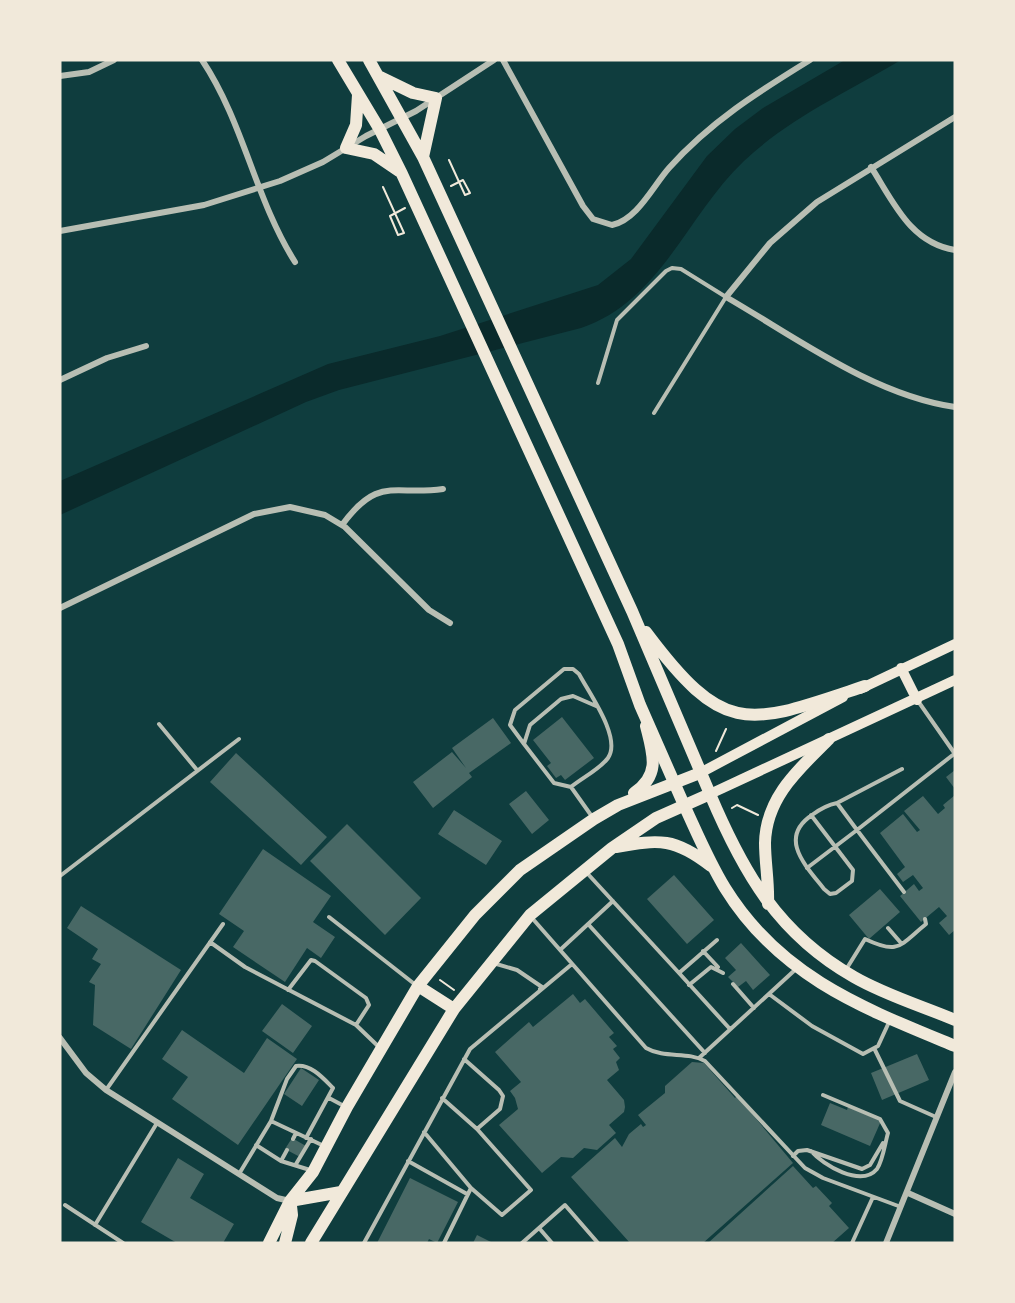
<svg xmlns="http://www.w3.org/2000/svg" width="1015" height="1303" viewBox="0 0 1015 1303" font-family="'Open Sans',sans-serif">
<rect width="100%" height="100%" fill="#0f3d3e"/>
<path fill="#0a2a2b" d="M845,60H901C849,91 788,119 744,161C686,216 661,301 581,328L339,390L306,402L60,515V481L328,364L440,336L598,285L631,259L707,156L735,129L763,108Z"/>
<path fill="#486865" d="M562,717L594,758L565,780L561,775L556,778L547,766L551,763L533,740Z
M493,718L511,743L469,773L472,777L433,808L413,782L452,752L466,768L452,748Z
M236,753L327,837L301,865L210,782Z
M955,770V789L946,777Z
M526,791L549,820L532,834L509,804Z
M955,795V930L949,935L939,923L947,916L939,907L921,922L900,896L914,884L919,891L923,888L913,875L903,882L897,874L905,867L880,833L903,814L917,832L920,830L904,811L923,796L938,814L945,808L943,805Z
M454,810L502,841L486,865L438,834Z
M347,824L421,898L385,935L310,861Z
M263,849L331,896L313,922L335,937L321,958L307,948L285,982L233,947L244,931L219,914Z
M674,875L714,920L687,944L647,899Z
M880,889L900,912L869,939L849,915Z
M81,906L181,970L131,1049L93,1025L95,985L89,982L101,964L92,959L98,949L67,928Z
M741,943L770,975L753,990L746,981L738,987L728,977L736,970L725,958Z
M573,994L580,1003L585,999L614,1033L609,1037L617,1046L613,1049L620,1058L616,1062L619,1070L607,1080L624,1100L625,1107L624,1112L609,1125L616,1133L597,1150L584,1148L573,1158L561,1157L542,1173L499,1125L518,1109L515,1098L510,1091L521,1082L495,1052L529,1022L533,1027Z
M282,1004L312,1026L293,1053L262,1031Z
M182,1030L244,1073L267,1038L297,1059L238,1145L172,1099L188,1077L162,1059Z
M917,1054L929,1080L882,1100L871,1073Z
M692,1062L704,1063L735,1098L737,1096L793,1163L703,1243H630L571,1177L615,1138L622,1147L629,1134L641,1124L643,1127L646,1125L638,1115L665,1093V1086Z
M301,1068L319,1080L302,1106L284,1094Z
M830,1103L847,1110L848,1107L881,1121L870,1146L821,1125Z
M292,1138L306,1146L300,1157L285,1149Z
M178,1158L204,1174L190,1198L234,1224L223,1243H177L141,1222Z
M793,1166L813,1188L816,1186L832,1203L829,1206L849,1228L832,1243H708Z
M410,1178L458,1202L437,1243L429,1239L427,1243H377Z
M477,1235L493,1243H473Z"/>
<g fill="none" stroke-linecap="round" stroke-linejoin="round">
<path stroke="#f1e9da" stroke-width="2" d="M449,160L465,195
M451,186L463,180L470,193L465,195
M383,187L404,233
M404,233L398,235L390,216L405,208
M716,751L726,729
M732,808L737,805L758,815
M440,980L454,990"/>
<path stroke="#b8beb3" stroke-width="4" d="M598,383L617,320L666,271L672,268L681,269L726,297L654,413
M918,701L955,754
M159,724L197,770
M524,744L510,725L515,710L564,669H573L579,674C589,693 622,738 608,758C600,769 582,778 571,787
M837,803L902,769
M811,815L853,870L852,881L836,893L830,894L824,889C805,865 778,838 812,815C820,809 827,805 837,803L857,830L954,754
M593,818L571,787L554,783L524,744L530,725L561,699L573,696L596,706
M807,868L857,830L904,892
M587,873L679,973L717,940
M60,876L239,739
M329,917L417,986
M532,918L646,1048C665,1059 687,1051 705,1061L805,1168L823,1178L901,1207
M588,924L705,1053
M888,928L901,943
M210,942L245,967L356,1025L380,1048
M560,950L613,901
M703,951L718,967
M493,963L517,970L542,987L540,989
M847,968L865,939C899,955 899,946 926,924L925,919
M679,973L730,1029
M733,984L754,1008
M689,985L711,967L723,973
M288,990L311,960L315,961L366,998L369,1005L356,1025
M769,994L812,1026L863,1054L878,1046L890,1020
M875,1050L900,1101L936,1117
M699,1058L796,969
M464,1059L499,1090L503,1096L500,1109L477,1129
M106,1090L223,924
M329,1098L344,1106
M271,1121L287,1079L296,1066C311,1064 323,1078 333,1088L306,1138
M424,1132L471,1188L502,1215L531,1190L477,1129L442,1098
M293,1139L296,1133
M256,1145L281,1161L310,1170
M811,1151C823,1165 861,1188 877,1169C883,1160 885,1143 888,1133L880,1119L823,1095
M793,1156L798,1151L807,1150L862,1169L870,1165L883,1143
M281,1161L287,1150
M408,1161L467,1194
M296,1164L311,1139
M239,1174L271,1121L324,1146
M65,1205L123,1243
M95,1225L157,1123
M539,1228L552,1243
M364,1243L470,1049L572,964
M444,1243L471,1188
M522,1243L565,1205L598,1243
M852,1243L873,1197"/>
<path stroke="#b8beb3" stroke-width="6" d="M202,60C244,123 255,199 295,262
M503,60L583,206L593,219L612,225C637,220 653,186 669,168C710,122 758,92 810,60
M60,76L89,72L114,60
M955,117L817,202L770,243L726,297C797,338 873,395 955,407
M871,167C893,201 910,243 955,250
M60,231L204,205L280,181L323,162L366,136L416,111L494,60
M60,380L107,358L146,346
M342,525C379,475 393,496 443,489
M60,608L254,514L290,507L325,515L345,527L429,610L450,623
M60,1038L86,1073L106,1090L277,1198L290,1201
M908,1193L955,1214
M886,1243L955,1072"/>
<path stroke="#f1e9da" stroke-width="10" d="M901,668L917,700
M860,689L955,644
M700,773L843,697
M710,794L955,680"/>
<path stroke="#f1e9da" stroke-width="12" d="M634,793C661,775 653,754 646,726
M684,805C697,833 709,862 725,888C780,977 863,1008 955,1046
M616,847C660,839 675,838 711,866
M768,904C769,883 765,863 765,843C766,797 799,769 829,739
M418,986L454,1009
M290,1201L341,1192
M269,1243L290,1201L313,1172L347,1107L418,986L475,915L520,870L594,819L618,805L700,773
M285,1243L292,1215L291,1206
M311,1243L454,1009L530,915L612,848L656,818L710,794C743,872 778,934 854,977C885,995 922,1006 955,1020"/>
<path stroke="#f1e9da" stroke-width="12" d="M338,60L380,130L402,174L618,644L640,705L684,805
M369,60L423,157L632,611L710,794
M380,77L413,93L436,98L423,157
M358,95L356,125L346,148L374,154L399,171
M646,632C726,739 748,725 865,686"/>
</g>
<rect width="1015" height="1303" fill="none" stroke="#f1e9da" stroke-width="123"/>
</svg>
